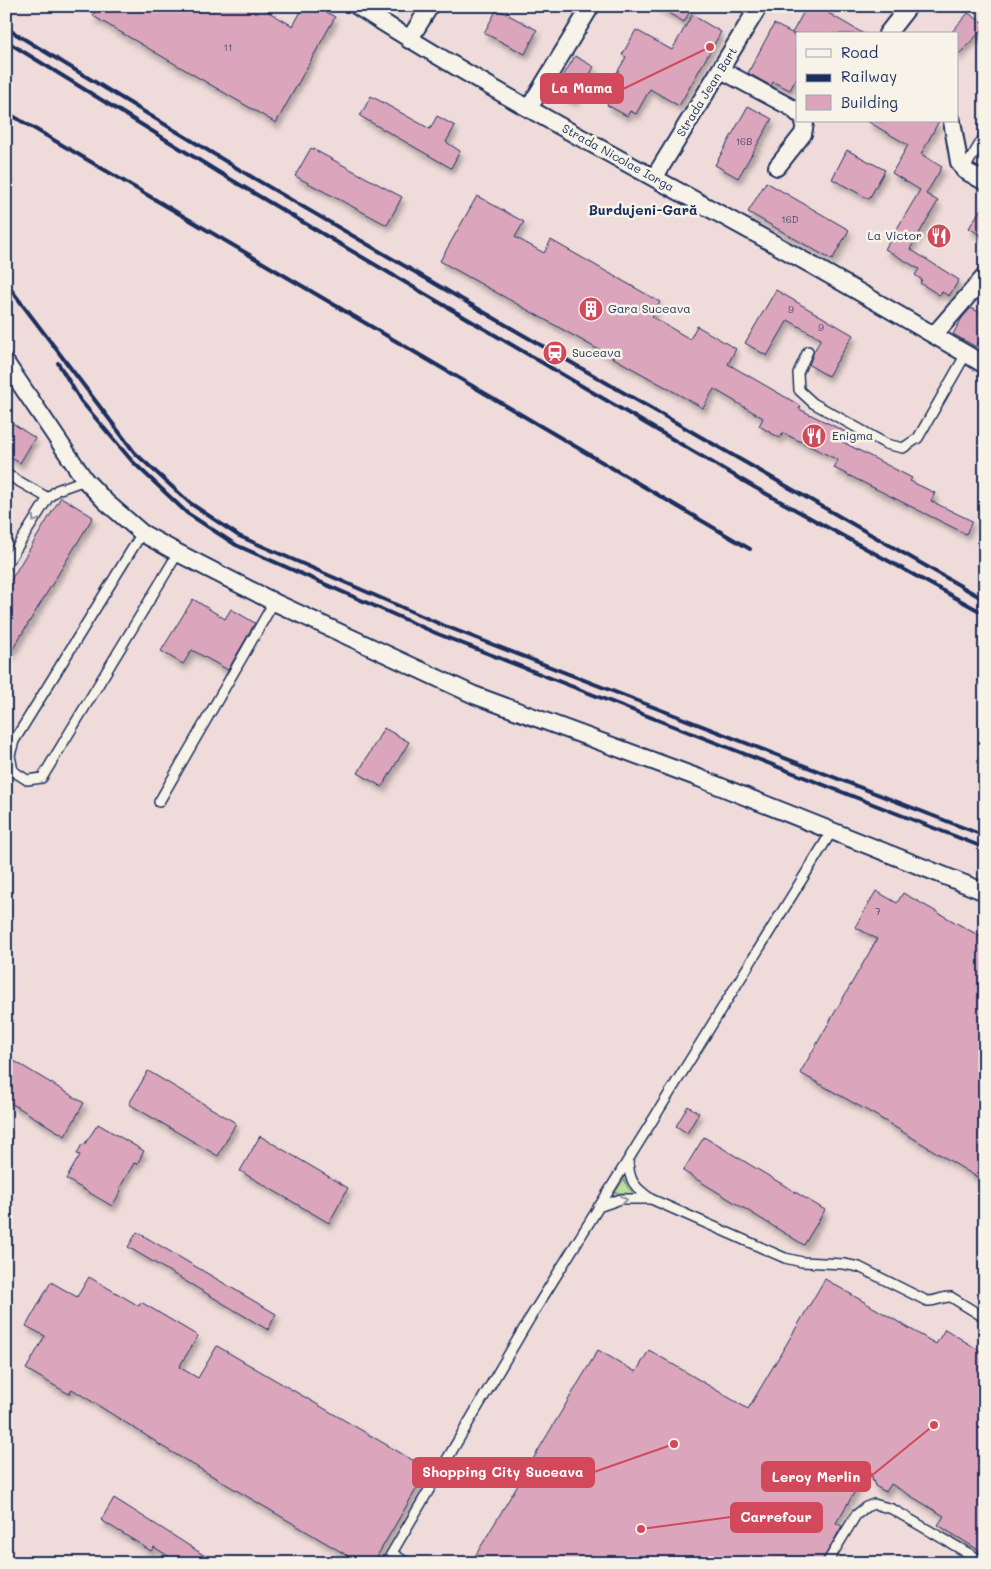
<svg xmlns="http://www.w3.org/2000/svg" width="991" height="1569" viewBox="0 0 991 1569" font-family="Mali,sans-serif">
<defs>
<filter id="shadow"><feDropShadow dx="3" dy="5.5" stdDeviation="2.5" flood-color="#0004"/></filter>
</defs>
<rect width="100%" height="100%" fill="#efdcda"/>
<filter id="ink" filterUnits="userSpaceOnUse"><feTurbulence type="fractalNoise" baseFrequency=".02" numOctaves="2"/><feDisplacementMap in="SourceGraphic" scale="10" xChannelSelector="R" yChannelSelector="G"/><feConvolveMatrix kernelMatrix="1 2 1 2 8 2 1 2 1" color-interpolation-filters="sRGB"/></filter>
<g filter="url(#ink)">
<path fill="#bcdf99" stroke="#6c877c" d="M624,1179L628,1188L635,1195L625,1193H615Z"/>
<path fill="#dba5bb" stroke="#1b2f5e" filter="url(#shadow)" d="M98,6H258L293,26L304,6H316L335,17L276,123L93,16Z
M656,6H693L684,22Z
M807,6H831L828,13L864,34H792L797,36V77L790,90L773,82L771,86L748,73L774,24L792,33Z
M497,9L537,30L525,54L484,33Z
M968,13L985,24V27L957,56V34H950Z
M692,15L721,32L679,106L650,89L636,114L630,111L627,116L607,105L612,96L606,92L626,57L622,55L636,30L672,50Z
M575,56L594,67L574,101L555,90Z
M371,96L430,129L437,116L455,126L446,142L460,151L451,168L360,116Z
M748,106L772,119L738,178L715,165Z
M867,121H939L921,154L942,167L926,194L938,201L910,249L959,280L949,296L942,292L939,295L920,283L922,280L915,275L919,269L885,249L920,190L892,173L908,145Z
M311,148L402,197L387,225L295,176Z
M847,150L885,170L869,199L832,179Z
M766,182L849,230L832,260L748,212Z
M477,196L524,222L515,237L544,253L551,240L660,302L652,317L690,339L697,326L736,349L728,364L801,406L799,409L846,432L841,441L912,478L910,481L935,493L931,501L972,521L966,534L834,468L838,460L783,433L780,438L759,426L763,418L714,389L703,408L440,261Z
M985,202V238L969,228Z
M776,290L853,335L828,376L809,365L814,351L821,339L788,320L767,356L745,343Z
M971,308L985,315V332L976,347L953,334L962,318Z
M6,419L35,438L20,463L6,455Z
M61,497L93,517L6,660V588Z
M193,599L225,619L231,609L255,623L228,670L192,650L183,664L161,651Z
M384,728L409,742L382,787L358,773Z
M876,891L897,903L903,893L985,939V1182L875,1115L800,1073L877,939L855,927Z
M6,1056L84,1103L65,1136L6,1100Z
M148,1071L236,1123L218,1156L129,1104Z
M688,1106L699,1113L687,1133L676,1126Z
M98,1124L144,1151L137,1164L134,1163L119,1189L121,1191L112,1206L66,1179L80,1155L77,1154L82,1144L84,1145Z
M260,1136L348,1188L329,1223L240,1171Z
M704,1137L825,1210L804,1245L683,1171Z
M137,1232L276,1314L268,1330L128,1247Z
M89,1277L139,1306L141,1302L198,1336L179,1367L198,1378L217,1346L428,1469L373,1563H360L158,1444V1443L72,1389L69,1394L26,1369L45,1336L26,1326L51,1282L77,1297Z
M825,1279L936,1344L945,1329L985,1354V1554L938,1525L944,1516L891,1484L886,1492L875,1486L869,1468L836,1523L842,1526L821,1563H471L598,1350L636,1372L649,1350L748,1409Z
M114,1498L174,1536L216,1563H179L154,1547L151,1551L101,1520Z"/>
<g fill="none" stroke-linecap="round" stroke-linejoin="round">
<defs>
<path id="lane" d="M964,170L985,135
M808,351L798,373L799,390L813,403L886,444L903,448L918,438L966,354
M6,474L48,498
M142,533L14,741L10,755L13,771L27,780L42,778L178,553
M6,565L48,498L57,490L85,480
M159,802L274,602
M628,1160C629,1181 634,1187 651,1199L785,1258L802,1262L844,1264L859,1267L927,1301C936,1302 942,1296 951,1297L985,1318
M598,1207L621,1199H651
M392,1553L407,1563
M386,1563L530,1318L832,831
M827,1563L856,1515L866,1507L874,1504L892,1509L985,1563"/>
<path id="street" d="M357,6C487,89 624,161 758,235C834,277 910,321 985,365
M887,34L909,6
M409,40L430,6
M721,70L794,109L797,113
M529,108L591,6
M952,121L959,162L964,170L985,182
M777,167L803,134L805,123L804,121
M654,178L759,6
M934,335L985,276
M6,363L85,480L106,502L142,533L178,553L274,602L474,695L699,778L985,892"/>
</defs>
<use href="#lane" stroke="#1b2f5e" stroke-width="12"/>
<use href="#street" stroke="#1b2f5e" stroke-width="20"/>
<use href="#lane" stroke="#f7f3e8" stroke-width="9"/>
<use href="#street" stroke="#f7f3e8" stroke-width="16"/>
<path stroke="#1b2f5e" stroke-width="4" d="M6,28L245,173L518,332L985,600
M6,41L220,173L333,240L754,487L985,614
M6,112L750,549
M6,283L135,453L190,503L239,536L440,624L985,836
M58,363L81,401L132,461L187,513L236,545L438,634L985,848"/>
</g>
<defs><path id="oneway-chevron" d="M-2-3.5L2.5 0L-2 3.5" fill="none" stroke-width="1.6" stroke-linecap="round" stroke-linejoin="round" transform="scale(1.25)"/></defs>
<g stroke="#8991a3">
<use href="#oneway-chevron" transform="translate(35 519) rotate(122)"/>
<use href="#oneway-chevron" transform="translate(624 1200) rotate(-7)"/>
</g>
</g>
<defs>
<symbol id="restaurant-disc" viewBox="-11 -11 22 22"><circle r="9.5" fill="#d1495b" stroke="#f7f3e8"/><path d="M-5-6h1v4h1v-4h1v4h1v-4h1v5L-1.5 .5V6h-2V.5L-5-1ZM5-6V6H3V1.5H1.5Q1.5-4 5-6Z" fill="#fff"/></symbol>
<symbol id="building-disc" viewBox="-11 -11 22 22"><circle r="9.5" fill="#d1495b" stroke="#f7f3e8"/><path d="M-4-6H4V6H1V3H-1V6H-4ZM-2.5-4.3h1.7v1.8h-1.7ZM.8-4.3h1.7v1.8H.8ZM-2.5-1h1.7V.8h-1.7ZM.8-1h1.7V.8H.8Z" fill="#fff"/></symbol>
<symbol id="station-disc" viewBox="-11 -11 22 22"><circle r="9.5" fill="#d1495b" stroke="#f7f3e8"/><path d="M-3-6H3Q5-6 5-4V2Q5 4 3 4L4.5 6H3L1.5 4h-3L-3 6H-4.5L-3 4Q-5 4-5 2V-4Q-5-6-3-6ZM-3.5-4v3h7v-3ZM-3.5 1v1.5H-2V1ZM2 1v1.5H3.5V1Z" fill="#fff"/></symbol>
</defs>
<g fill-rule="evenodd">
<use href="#restaurant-disc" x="925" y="222" width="28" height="28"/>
<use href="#building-disc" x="577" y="295" width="28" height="28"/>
<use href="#station-disc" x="541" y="339" width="28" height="28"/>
<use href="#restaurant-disc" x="800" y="422" width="28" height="28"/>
</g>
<g text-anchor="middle" stroke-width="5" stroke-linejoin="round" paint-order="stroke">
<g font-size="10" fill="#4b4c75">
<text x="228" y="51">11</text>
<text x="744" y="145">16B</text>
<text x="790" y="223">16D</text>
<text x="791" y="313">9</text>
<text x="821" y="331">9</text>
<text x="878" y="915">7</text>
</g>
<g font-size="12" fill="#1b2f5e" stroke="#f7f3e8">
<text transform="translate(707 92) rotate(-58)" y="4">Strada Jean Bart</text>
<text transform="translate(618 158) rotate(29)" y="4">Strada Nicolae Iorga</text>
</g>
<g font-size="12" fill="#1b2f5e" stroke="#f7f3e8" text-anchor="start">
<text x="922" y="240" text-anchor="end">La Victor</text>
<text x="608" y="313">Gara Suceava</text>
<text x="572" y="357">Suceava</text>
<text x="832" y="440">Enigma</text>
</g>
<g font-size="14" font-weight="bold" fill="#1b2f5e" stroke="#f7f3e8">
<text x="643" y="215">Burdujeni-Gară</text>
</g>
</g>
<path fill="none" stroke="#d1495b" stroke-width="2" d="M710 47L623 89M674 1444L594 1472M934 1425L870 1477M641 1529L731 1517"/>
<g fill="#d1495b" stroke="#f7f3e8" stroke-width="2">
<circle cx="710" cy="47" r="5"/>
<circle cx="674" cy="1444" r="5"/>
<circle cx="934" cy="1425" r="5"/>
<circle cx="641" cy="1529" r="5"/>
</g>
<g fill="#d1495b" stroke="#d1495b" stroke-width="2">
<rect x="541" y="74" width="82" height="29" rx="5"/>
<rect x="413" y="1458" width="181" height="29" rx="5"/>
<rect x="762" y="1462" width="108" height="29" rx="5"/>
<rect x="731" y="1503" width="91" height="29" rx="5"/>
</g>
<g font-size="14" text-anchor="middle" font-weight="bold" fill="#fff">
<text x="582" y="93">La Mama</text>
<text x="503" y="1477">Shopping City Suceava</text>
<text x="816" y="1482">Leroy Merlin</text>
<text x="776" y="1522">Carrefour</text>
</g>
<rect width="991" height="1569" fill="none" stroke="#f7f3e8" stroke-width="25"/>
<rect x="12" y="12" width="966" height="1544" fill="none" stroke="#1b2f5e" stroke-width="2" filter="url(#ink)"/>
<rect x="796" y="32" width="162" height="90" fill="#f7f3e8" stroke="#9fa5b1"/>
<rect x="806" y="49" width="25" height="8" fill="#f7f3e8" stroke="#9fa5b1"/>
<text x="841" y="58" font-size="15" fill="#1b2f5e">Road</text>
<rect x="806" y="74" width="25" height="8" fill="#1b2f5e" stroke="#9fa5b1"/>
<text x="841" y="82" font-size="15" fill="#1b2f5e">Railway</text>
<rect x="806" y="95" width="25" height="15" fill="#dba5bb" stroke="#9fa5b1"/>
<text x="841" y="108" font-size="15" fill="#1b2f5e">Building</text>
</svg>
